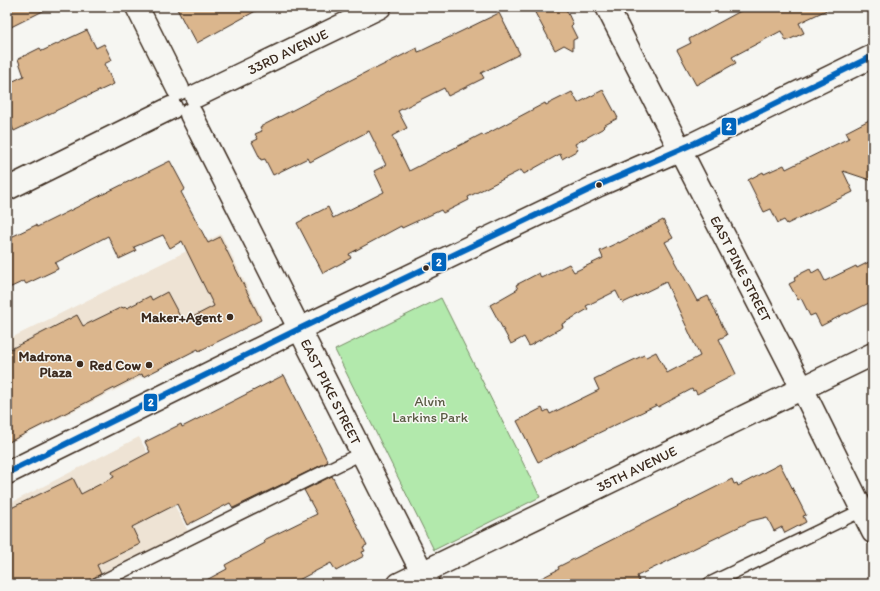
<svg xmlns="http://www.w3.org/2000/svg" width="880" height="591" viewBox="0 0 880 591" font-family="Itim,sans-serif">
<rect width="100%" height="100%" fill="#f6f6f2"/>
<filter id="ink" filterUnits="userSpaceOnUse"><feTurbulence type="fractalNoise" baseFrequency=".025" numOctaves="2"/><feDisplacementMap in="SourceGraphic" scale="8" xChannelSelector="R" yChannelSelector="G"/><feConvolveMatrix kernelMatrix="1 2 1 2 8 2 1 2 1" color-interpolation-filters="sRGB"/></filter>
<g filter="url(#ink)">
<path fill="#eee3d4" d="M221,234L262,317L7,444V340Z
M139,437L191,537L94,584H7V505Z"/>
<path fill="#b2e9ac" stroke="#768a65" d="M441,298L540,497L434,550L335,350Z"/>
<path fill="#dbb68d" stroke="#3b2a1e" d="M7,7H51L7,29Z
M176,7H263L197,43L190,30L187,28Z
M532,7H565L573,24L571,26L577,38L573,40V50L564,45L555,50Z
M748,7H833L799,23L804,33L786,41L781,31L732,57L736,63L696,85L677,50L691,43L689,39Z
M499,13L520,54L481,73L484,78L448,96L444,88L398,111L407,128L392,136L409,171L482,134L483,136L545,103L546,105L572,92L578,103L603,90L618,118L603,126L604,127L602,129L575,144L578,150L562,159L560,154L524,174L521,170L468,197L469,200L443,213L441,210L402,228L401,226L349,254L351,258L323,273L297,223L328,207L333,218L384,192L374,171L386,165L369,131L310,162L308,158L273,175L265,159L261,160L252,142L258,139L255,134L262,131L260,127L374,68L375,69L417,48L418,52L421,51Z
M87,30L96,48L104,44L112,60L104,64L114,84L86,97V96L14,131L7,116V84L24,76L18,59L40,48L42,51Z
M873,118V181L843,171L853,192L787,224L784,220L778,223L771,209L764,212L748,180L763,172L764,174L784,165L786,169L849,138L846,132Z
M170,161L185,189L181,192L208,243L220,237L261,320L199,351L198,349L143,377L142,374L7,443V351L77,315L83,326L122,307L123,308L126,307L127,308L150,296L152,300L167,292L183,322L214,306L182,241L170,248L163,235L134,247L136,251L119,259L108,236L55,263L58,269L26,284L24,281L7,289V239L36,225L37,227Z
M663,220L673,238L665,242L697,301L708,296L727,335L719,339L736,374L697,394L695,390L693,391L692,389L658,407L657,405L538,462L517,421L542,408L544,412L548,410L550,414L599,390L594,379L644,355L646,357L656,352L667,373L700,356L666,282L623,303L622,300L621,301L616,291L586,306L588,309L562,324L563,327L529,346L524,337L511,344L490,305L518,289L516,285L539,273L541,278L569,264L574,272L603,258L600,251L619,242V243Z
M873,260V301L847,314L846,313L821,326L815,314L810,316L801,298L798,300L789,284L795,281L794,277L810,269L812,273L819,269L825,281L856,266L857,268Z
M284,375L328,462L233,508L230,503L187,525L177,504L132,527L140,544L97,565L101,574L82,584H7V510L73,478L81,494L114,477L112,472L150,452L145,442L181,424L182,427Z
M780,464L806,515L803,516L806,522L785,533L782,527L774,531L767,517L751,521L637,576L640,584H530L559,569L558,567L732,479L734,484L737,483L738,486Z
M332,476L367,545L363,547L365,551L362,552L364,556L336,571L331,563L291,584H199L227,569L225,565L265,543L264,540L317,514L304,490Z"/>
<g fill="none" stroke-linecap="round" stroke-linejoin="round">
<defs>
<path id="service" d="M97,584L362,453
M709,584L873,505"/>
<g id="minor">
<path d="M137,7L178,89"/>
<path id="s1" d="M607,7L802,388L873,532"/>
<path id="s2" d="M196,96L380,7"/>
<path id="s3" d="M191,114L428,584"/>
<path d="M7,189L171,108"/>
<path id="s4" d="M399,584L873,354"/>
</g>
<path id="tertiary" d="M7,473L299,329L599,185L695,143L873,56"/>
</defs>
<use href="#service" stroke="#3b2a1e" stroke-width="15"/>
<use href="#minor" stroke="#3b2a1e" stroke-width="25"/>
<use href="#tertiary" stroke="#3b2a1e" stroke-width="25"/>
<use href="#service" stroke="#f6f6f2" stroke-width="12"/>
<use href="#minor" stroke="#f6f6f2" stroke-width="22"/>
<use href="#tertiary" stroke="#f6f6f2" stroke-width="22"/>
<defs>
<path id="bus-1" d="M7,473L299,329L599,185L695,143L873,56"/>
</defs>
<use href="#bus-1" stroke="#f6f6f2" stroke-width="9"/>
<use href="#bus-1" stroke="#0065bd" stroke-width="6"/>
</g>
</g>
<g fill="#3b2a1e" stroke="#f6f6f2" stroke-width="1.5">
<circle cx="599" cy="185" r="3.5"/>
<circle cx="426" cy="268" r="3.5"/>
<circle cx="230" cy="317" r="4"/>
<circle cx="80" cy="364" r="4"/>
<circle cx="149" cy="365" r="4"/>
</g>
<g text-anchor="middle" stroke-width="3" stroke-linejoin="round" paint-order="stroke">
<g font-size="14" fill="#3b2a1e" stroke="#f6f6f2">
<text dy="5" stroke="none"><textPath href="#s2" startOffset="102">33RD AVENUE</textPath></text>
<text dy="5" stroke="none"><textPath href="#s1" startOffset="294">EAST PINE STREET</textPath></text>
<text dy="5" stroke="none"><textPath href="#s3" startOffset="311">EAST PIKE STREET</textPath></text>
<text dy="5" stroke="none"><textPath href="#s4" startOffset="264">35TH AVENUE</textPath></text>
</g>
<g font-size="14" font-weight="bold" fill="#3b2a1e" stroke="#f6f6f2" text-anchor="end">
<text x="222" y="322">Maker+Agent</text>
<text x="72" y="361">Madrona<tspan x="72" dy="16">Plaza</tspan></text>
<text x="141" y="370">Red Cow</text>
</g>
<g font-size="14" fill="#595a42" stroke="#f6f6f2">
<text x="430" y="406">Alvin<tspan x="430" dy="16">Larkins Park</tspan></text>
</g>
</g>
<g stroke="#f6f6f2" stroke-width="1.5">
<rect x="721" y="117" width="16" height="19" rx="4" fill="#0065bd"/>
<rect x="431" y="252" width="16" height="20" rx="4" fill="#0065bd"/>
<rect x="143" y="393" width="15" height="19" rx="4" fill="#0065bd"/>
</g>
<g font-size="11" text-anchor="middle" font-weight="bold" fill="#fff">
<text x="729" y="130">2</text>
<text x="439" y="266">2</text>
<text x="151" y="406">2</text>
</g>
<rect width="880" height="591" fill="none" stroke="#f6f6f2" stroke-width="24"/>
<rect x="12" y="12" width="856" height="567" fill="none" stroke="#3b2a1e" stroke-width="1.5" filter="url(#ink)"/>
</svg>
